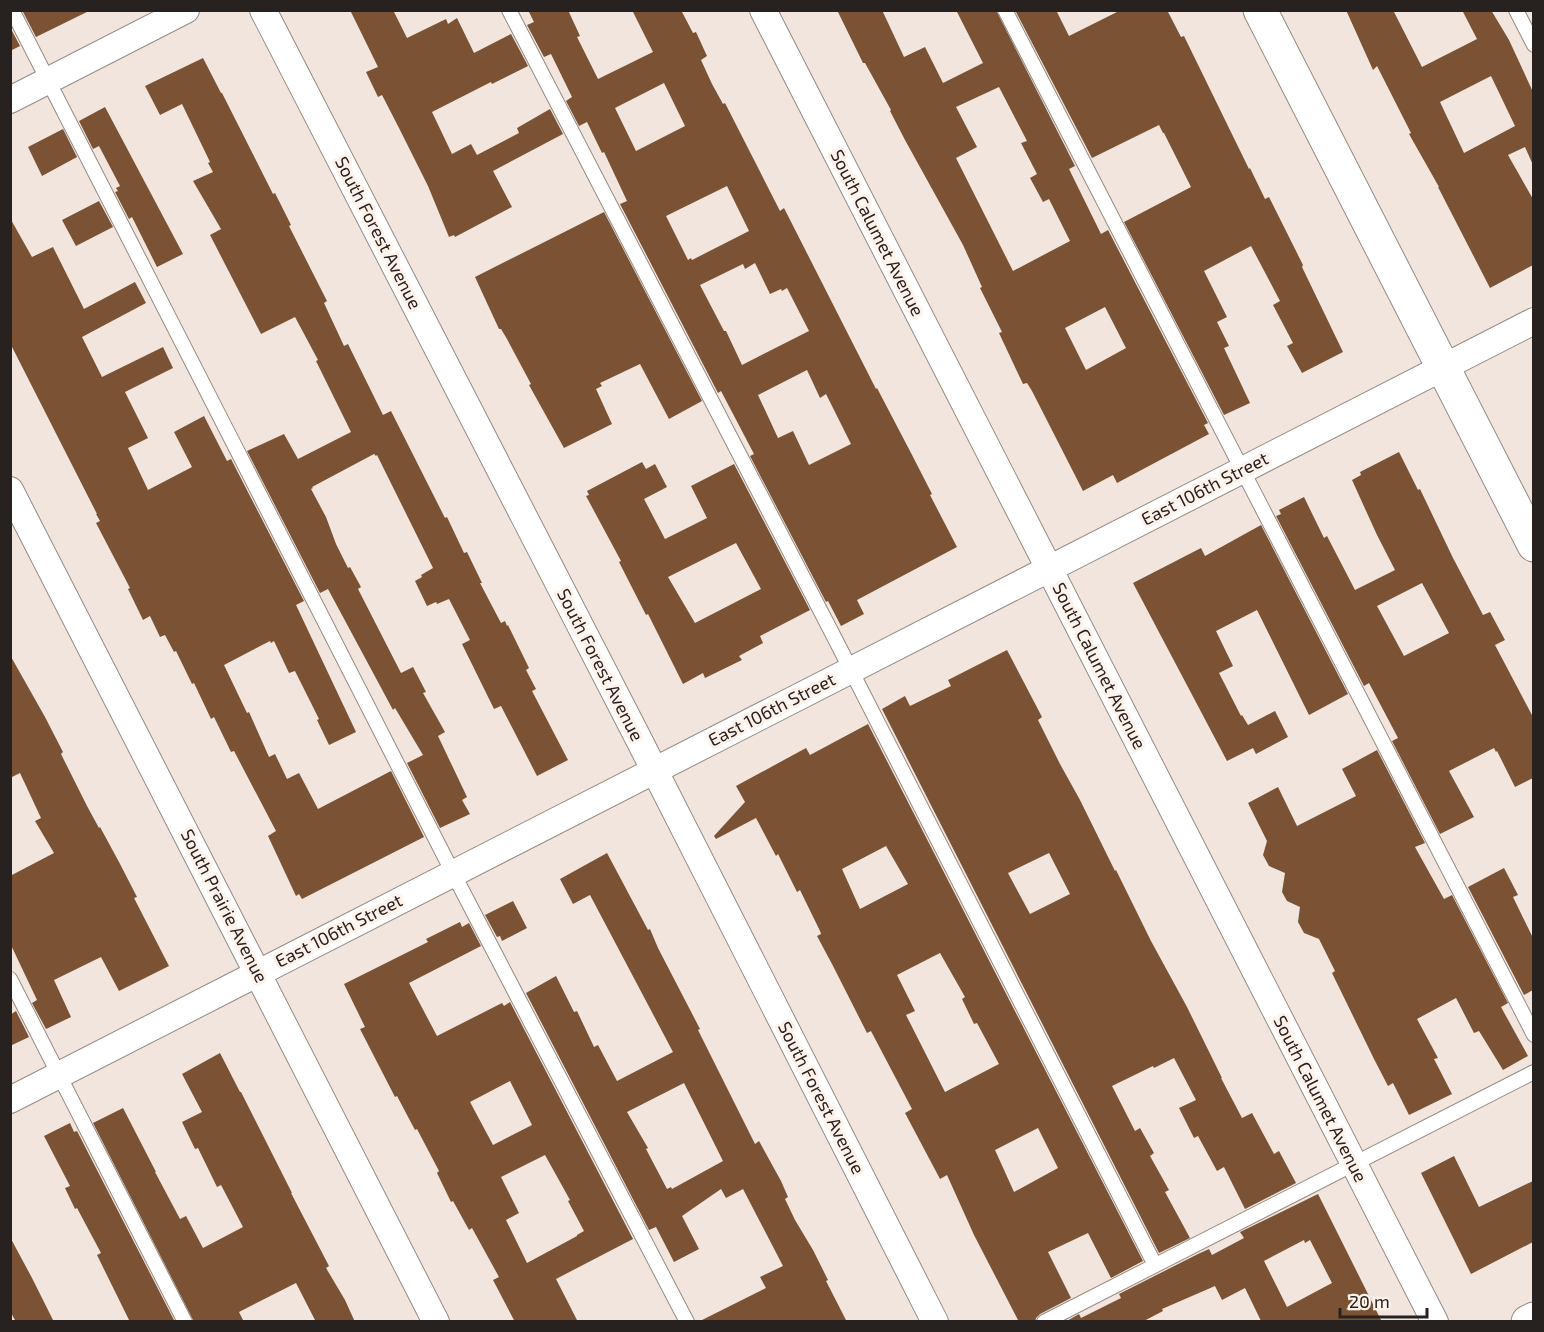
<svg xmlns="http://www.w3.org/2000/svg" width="1544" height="1332" viewBox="0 0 1544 1332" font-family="'Exo 2',sans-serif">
<rect width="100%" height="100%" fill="#f1e5dd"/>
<path fill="#7b5334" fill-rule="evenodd" d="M22,10H91L36,37Z
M350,10H393L407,38L446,19L448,24L457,18L474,53L511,34L528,66L492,84L491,82L432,112L452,154L471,144L477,155L519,133L517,128L550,109L563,134L493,171L512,207L455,237L454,235L449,237L428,186L399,128L382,95L378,97L366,72L378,67Z
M528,10H568L580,36L577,37L598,79L653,52L632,10H681L693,33L696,32L707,56L701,60L712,84L723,104L725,103L780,211L784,208L876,389L877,388L911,453L932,494L930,495L957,547L857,600L864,614L841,626L828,601L826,602L750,456L754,454L721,391L718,393L620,204L627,201L604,152L602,153L587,122L579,126L566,101L572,97L551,54L544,57L527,25L534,22ZM664,83L685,126L636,151L615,108ZM727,186L749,231L692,260L691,258L688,260L666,216ZM755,263L770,294L781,289L782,291L787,288L809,331L742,365L726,331H724L700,285L743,264L745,269ZM807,370L820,398L826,394L851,444L809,465L793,431L778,438L758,395Z
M837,10H882L904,57L925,47L943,83L983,63L956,10H996L1075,166L1069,169L1101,234L1108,230L1208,423L1204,425L1209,434L1117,483L1113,475L1083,491L1032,391L1027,383L1023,384L999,333L1002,332L980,288L982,287L963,245L905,140L890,111L891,110L865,63H863ZM999,87L1027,141L1021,143L1037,174L1030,178L1043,202L1049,199L1070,241L1013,271L956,158L977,147L956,107ZM1105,307L1126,348L1086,370L1065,328Z
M1015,10H1056L1069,36L1121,10H1167L1181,37L1184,36L1249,169L1250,168L1265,199L1269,197L1303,265L1302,267L1343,352L1302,373L1287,346L1293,343L1273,305L1280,301L1251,246L1204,271L1227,317L1217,322L1229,346L1224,348L1250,403L1224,415L1124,222L1191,187L1164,133H1163L1159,125L1092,158Z
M1346,10H1393L1422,67L1477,39L1462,10H1491L1509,40L1533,92V165L1525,147L1508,155L1533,199V265L1490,288L1438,187H1439L1409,134L1411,133L1377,66L1373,70ZM1491,76L1515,126L1464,153L1440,102Z
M10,27L20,46L10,51Z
M203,58L221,93H222L273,194L275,193L291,225L289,226L327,301L324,303L344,346L348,344L383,415L391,411L445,518L447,517L464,553L467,552L482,583H480L501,623L505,621L507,626L508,625L529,668L526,670L536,689L532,691L568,760L537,776L501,706L494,709L462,644L470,640L449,599L437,604L436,602L427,606L415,581L422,577L421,575L433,568L377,455L376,456L374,454L312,487L313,488L311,489L326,517L336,544L348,568L350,567L361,587L358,589L401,673L413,667L426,692L423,693L445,732L438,736L467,797L462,800L470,814L440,828L407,763L423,755L395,708L393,710L328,589L320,593L247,451L284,434L298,459L351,432L316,361L318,360L295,317L261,334L210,235L221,229L193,181L213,172L208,163L210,162L182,104L160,115L145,86Z
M105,107L183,254L157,267L132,217L129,219L115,192L118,191L116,188L120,186L99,146L93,149L79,121Z
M63,129L77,157L42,176L28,147Z
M99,201L113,227L76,246L62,220Z
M604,212L702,401L669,419L640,364L600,383L602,386L596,389L612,424L564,448L529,385L531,384L507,339L501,329H499L475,277Z
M10,218L32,257L53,247L84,309L135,282L146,303L82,337L102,377L163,347L173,368L125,392L148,438L128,448L148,490L192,467L174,432L204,416L227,461L231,459L304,601L296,605L356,732L329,745L317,720L319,719L295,671L289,673L274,641L271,643L270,641L224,665L247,713L249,712L269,757L275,754L287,779L299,773L318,809L391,771L424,837L302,899L299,894L296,896L268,836L276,831L234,751L231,752L214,717L211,719L194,683L192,684L176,651L174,652L165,635L160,637L150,616L143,620L128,589L130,588L96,523L100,521L96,514H97L10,343Z
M1399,452L1418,490L1420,489L1453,558L1483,615L1490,612L1505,640L1495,645L1533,717V778L1515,787L1497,751L1496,752L1494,748L1449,771L1474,817L1440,834L1392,741L1398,738L1369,683L1364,686L1276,516L1281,514L1279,510L1304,497L1324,538L1327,536L1355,590L1395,570L1377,535L1352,480L1361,475L1360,472ZM1422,583L1449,633L1404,656L1377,606Z
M642,462L646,469L655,464L667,487L644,499L665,539L707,518L691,486L734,464L810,610L760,636L763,643L739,656L742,660L705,678L703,673L683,684L648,614L646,615L619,562L621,561L586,496L589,495L587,491ZM736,543L761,589L695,623L668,577Z
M1261,525L1348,694L1309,715L1257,610L1216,631L1233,666L1219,673L1241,716L1242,715L1248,725L1275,711L1288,737L1256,754L1253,748L1227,761L1133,583L1201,548L1205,556Z
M1007,650L1042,717L1038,720L1060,764L1080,800L1115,871L1116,870L1151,941L1187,1007L1222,1078H1221L1242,1118L1252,1113L1274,1154L1279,1151L1296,1183L1245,1209L1224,1167L1217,1171L1198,1136L1194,1138L1179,1108L1196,1100L1174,1058L1154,1068L1153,1066L1112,1086L1135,1131L1140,1128L1154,1153L1150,1156L1169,1190L1165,1192L1190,1238L1159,1253L882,709L905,696L910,706L951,686L948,680ZM1049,853L1070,894L1030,914L1008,873Z
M10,655L45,717L63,752L61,754L87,806L99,828L100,827L119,862L137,897L134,898L169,966L119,991L101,957L54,980L71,1017L46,1029L32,1003L37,1000L10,943V876L54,853L35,821L41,818L20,773L10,778Z
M868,724L1143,1261L1111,1278L1088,1233L1048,1252L1071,1298L1040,1314L1036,1318L1035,1322H1019L974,1235L947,1175L940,1179L905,1113L912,1109L872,1033L871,1031L867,1033L832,964L817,936L821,934L820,931L800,890L797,892L778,854L776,856L756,818L716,839L714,836L745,802L736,786L806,748L810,755ZM886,846L908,884L860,909L842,869ZM940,953L965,997L962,999L974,1024L977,1023L999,1064L945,1092L906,1015L915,1011L897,975ZM1038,1128L1058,1168L1014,1192L995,1150Z
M1377,750L1425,843L1415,847L1444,899L1452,895L1508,1003L1501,1007L1528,1056L1503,1070L1479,1031L1474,1033L1456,998L1417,1019L1438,1058L1434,1059L1452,1094L1409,1115L1393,1083L1388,1086L1374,1059L1332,973L1335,971L1319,939L1304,933L1298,922L1300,907L1287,901L1282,892L1285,873L1269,866L1263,855L1267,841L1248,803L1278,787L1297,826L1356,796L1342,769Z
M607,853L648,930L650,929L658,948L700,1029L698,1030L755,1144L759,1141L781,1181L788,1197L785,1199L795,1220L813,1250L828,1280L826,1281L847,1322H698L766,1288L760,1277L783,1266L743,1189L726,1198L721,1189L682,1216L699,1249L674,1262L656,1227L649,1230L526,993L556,976L574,1012L577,1011L594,1047L598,1045L617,1081L673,1052L590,895L573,904L560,879ZM684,1083L723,1161L672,1189L671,1187L667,1189L646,1149L648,1148L627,1112Z
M1504,868L1518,895L1513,897L1533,938V990L1524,995L1468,887Z
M513,901L527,928L502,941L500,936L497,937L485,915Z
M460,922L462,927L469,923L481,946L409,983L437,1036L502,1003L504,1006L510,1002L633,1239L556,1279L578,1322H515L493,1280L499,1277L472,1228L469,1230L453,1201L451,1202L437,1173L439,1171L417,1129L415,1130L397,1096L395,1097L360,1029L365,1027L344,984L428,942L426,939ZM510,1081L532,1125L493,1145L470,1102ZM545,1155L570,1200L568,1201L584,1231L577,1235V1236L527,1263L506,1220L519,1213L501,1177Z
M16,1011L29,1037L10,1046V1015Z
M220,1053L240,1092H241L292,1193H291L329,1266L326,1268L345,1300L355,1322H316L296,1283L239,1312L244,1322H194L93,1123L123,1108L156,1172H155L180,1219L186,1216L203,1248L243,1227L221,1185L217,1187L198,1148L195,1149L182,1122L202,1112L182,1074Z
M70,1123L74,1132L77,1131L175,1322H130L97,1255L101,1253L77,1208L75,1209L65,1188L70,1186L44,1136Z
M1454,1156L1479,1207L1533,1181V1242L1471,1274L1421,1173Z
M1318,1194L1382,1322H1260L1261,1321L1245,1288L1222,1300L1215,1286L1162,1309L1163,1311L1142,1322H1065L1079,1314L1081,1318L1121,1298L1119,1294L1198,1254L1209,1249L1212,1255L1244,1238L1240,1232ZM1304,1240L1305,1243L1310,1240L1332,1283L1287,1307L1264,1261Z
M10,1237L32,1278L54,1322H16L10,1311Z"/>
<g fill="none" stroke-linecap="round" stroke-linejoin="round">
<defs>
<path id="service" d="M12,10L453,873L687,1322
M509,10L832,633L1155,1265
M1005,10L1534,1035
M1516,10L1534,45
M10,979L185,1322
M1044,1322L1534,1072"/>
<path id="minor" d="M263,10L636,734L935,1322
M763,10L1435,1322
M10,100L186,10
M10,490L436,1322
M10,1100L1534,321"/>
<path id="tertiary" d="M1260,10L1534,545
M1528,1322L1534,1319"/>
</defs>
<use href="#service" stroke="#968b84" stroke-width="16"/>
<use href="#minor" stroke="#968b84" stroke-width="28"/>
<use href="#tertiary" stroke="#968b84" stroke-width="35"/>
<use href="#service" stroke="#fff" stroke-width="14"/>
<use href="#minor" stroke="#fff" stroke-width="26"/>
<use href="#tertiary" stroke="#fff" stroke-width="33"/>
</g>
<g text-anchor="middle" stroke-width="6" stroke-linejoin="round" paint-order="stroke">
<g font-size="18" fill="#272220" stroke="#fef2ea">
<text transform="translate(378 233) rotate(63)" y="6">South Forest Avenue</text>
<text transform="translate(877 233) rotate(63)" y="6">South Calumet Avenue</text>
<text transform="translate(1205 489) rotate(-27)" y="6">East 106th Street</text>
<text transform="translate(600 665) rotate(63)" y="6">South Forest Avenue</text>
<text transform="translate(1099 666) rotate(63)" y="6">South Calumet Avenue</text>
<text transform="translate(772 710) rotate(-27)" y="6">East 106th Street</text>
<text transform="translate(224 906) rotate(63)" y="6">South Prairie Avenue</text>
<text transform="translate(339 931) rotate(-27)" y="6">East 106th Street</text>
<text transform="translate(821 1098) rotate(63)" y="6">South Forest Avenue</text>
<text transform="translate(1320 1099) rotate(63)" y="6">South Calumet Avenue</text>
</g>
</g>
<rect width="1544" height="1332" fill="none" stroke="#272220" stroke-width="24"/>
<path d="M1340 1308v9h87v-9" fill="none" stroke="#272220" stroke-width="3"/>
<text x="1349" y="1308" font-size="18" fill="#272220" stroke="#fef2ea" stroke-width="4.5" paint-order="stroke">20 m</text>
</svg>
